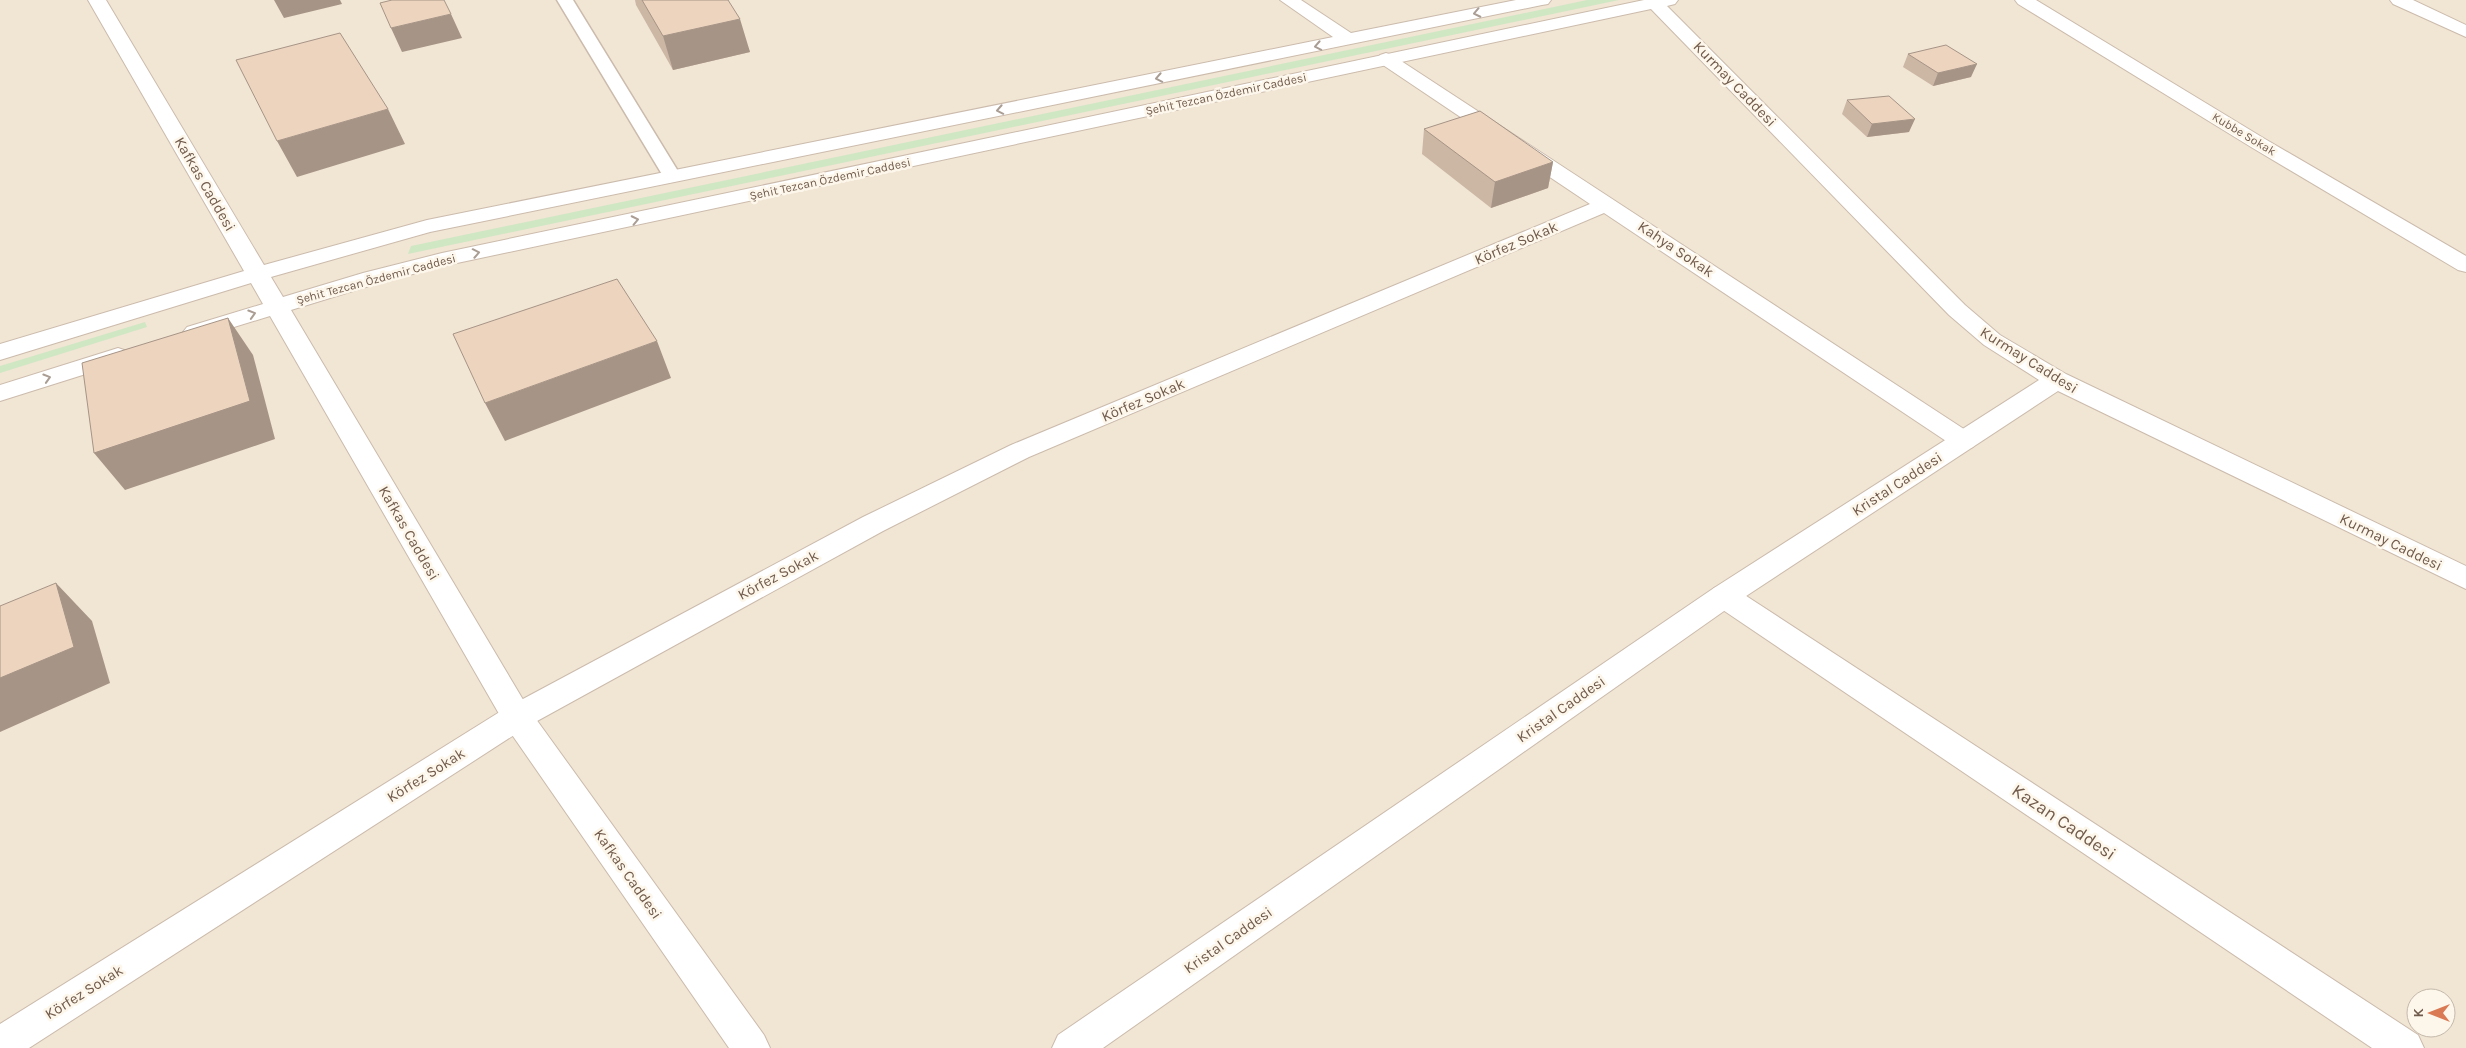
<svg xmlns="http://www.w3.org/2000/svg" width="2466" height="1048" viewBox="0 0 2466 1048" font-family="Karla,sans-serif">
<rect width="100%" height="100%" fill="#faf3e5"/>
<path fill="#f1e5d4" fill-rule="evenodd" d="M0,0H2466V1048H0ZM2416,998H2446V1028H2416Z"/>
<path fill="#d0e7c4" d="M1587,0H1619L408,254L411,246Z
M145,322L147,327L0,373V366Z"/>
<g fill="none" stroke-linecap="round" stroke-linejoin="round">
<defs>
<path id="service" d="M557,0H573L681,176L679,180H665L663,176Z"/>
<path id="minor" d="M2015,0H2036L2265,139L2466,256V272L2458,270L2251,147L2018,4Z
M1386,53L1392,55L1973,435L1977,441L1973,447L1964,450L1955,447L1604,213L1029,457L883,531L528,726L29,1048H0V1024L506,708L863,517L1011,445L1590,204L1380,63L1377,59L1380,55Z
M1724,585L1734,588L2418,1035L2424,1048H2372L1714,604L1710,596L1714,588Z"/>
<path id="tertiary" d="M88,0H106L264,265L427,220L1333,37L1280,0H1301L1351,33L1516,0H1551L1548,4L1542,5L430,232L271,277L283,297L363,273L442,253L1644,0H1678L1675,4L1667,6L1965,305L2000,335L2066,374L2466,566V589L2058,391L1734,604L1103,1048H1052L1058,1035L1714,588L2039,380L1984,345L1949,315L1651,9L443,266L379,283L291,310L528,708L764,1035L770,1048H729L506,726L270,316L195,339L187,337L183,332L187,327L263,304L251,283L0,360V344L244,271Z
M2390,0H2413L2466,25V37L2393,4Z
M118,348L127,351L130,356L127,361L0,401V385Z"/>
</defs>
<use href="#service" stroke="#cbbbac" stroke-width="3"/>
<use href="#minor" stroke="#cbbbac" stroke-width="2"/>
<use href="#tertiary" stroke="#cbbbac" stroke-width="2"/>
<use href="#service" fill="#fff" fill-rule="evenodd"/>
<use href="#minor" fill="#fff" fill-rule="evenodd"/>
<use href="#tertiary" fill="#fff" fill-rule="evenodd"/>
</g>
<path fill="#ccb6a4" d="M635,0H728L750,52L673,70L636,5Z
M1908,54L1971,77L1933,86L1903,67Z
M1847,100L1909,132L1867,137L1842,114Z
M1424,129L1553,162L1548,188L1491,208L1422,154Z"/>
<path fill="#a69486" d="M274,0H340L342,4L284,18Z
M451,14L462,38L402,52L391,28Z
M740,19L750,52L673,70L663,36Z
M1977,64L1971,77L1933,86L1938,73Z
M388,109L405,144L297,177L277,141Z
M1915,119L1909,132L1867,137L1872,124Z
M1553,162L1548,188L1491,208L1495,182Z
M228,318L253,355L275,439L125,490L94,453Z
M657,341L671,378L505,441L485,403Z
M56,583L92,621L110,683L0,732V678Z"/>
<path fill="#edd4bf" stroke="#a69486" d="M392,0H444L451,14L391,28L380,3Z
M642,0H728L740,19L663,36Z
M340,33L388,109L277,141L236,60Z
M1946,45L1977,64L1938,73L1908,54Z
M1889,96L1915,119L1872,124L1847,100Z
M1480,111L1553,162L1495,182L1424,129Z
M617,279L657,341L485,403L453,334Z
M228,318L250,401L94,453L82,363Z
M56,583L74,647L0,678V606Z"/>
<defs><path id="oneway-chevron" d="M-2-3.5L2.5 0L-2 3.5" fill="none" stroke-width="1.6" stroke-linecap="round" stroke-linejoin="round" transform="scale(1.25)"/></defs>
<g stroke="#aa9d94">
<use href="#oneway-chevron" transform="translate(1477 13) rotate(168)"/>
<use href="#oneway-chevron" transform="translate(1318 46) rotate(169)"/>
<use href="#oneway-chevron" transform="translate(1159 78) rotate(169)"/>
<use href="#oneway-chevron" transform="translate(1000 110) rotate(169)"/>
<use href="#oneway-chevron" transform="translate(635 220) rotate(-12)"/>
<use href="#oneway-chevron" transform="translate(476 253) rotate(-11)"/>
<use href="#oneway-chevron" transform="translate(252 314) rotate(-17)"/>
<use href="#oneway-chevron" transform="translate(47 378) rotate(-17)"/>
</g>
<g text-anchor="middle" stroke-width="5" stroke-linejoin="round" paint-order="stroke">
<g font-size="12" fill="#715b4c" stroke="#fdf7eb">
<text transform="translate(1226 94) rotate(-12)" y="4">Şehit Tezcan Özdemir Caddesi</text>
<text transform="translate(2244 134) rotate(31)" y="4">Kubbe Sokak</text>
<text transform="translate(830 179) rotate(-12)" y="4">Şehit Tezcan Özdemir Caddesi</text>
<text transform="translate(376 279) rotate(-15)" y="4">Şehit Tezcan Özdemir Caddesi</text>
</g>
<g font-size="15" fill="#715b4c" stroke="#fdf7eb">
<text transform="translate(1735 84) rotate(46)" y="5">Kurmay Caddesi</text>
<text transform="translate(205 184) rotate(60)" y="5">Kafkas Caddesi</text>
<text transform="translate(1516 243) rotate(-23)" y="5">Körfez Sokak</text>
<text transform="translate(1676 249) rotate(34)" y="5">Kahya Sokak</text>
<text transform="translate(2029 360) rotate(32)" y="5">Kurmay Caddesi</text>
<text transform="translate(1143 400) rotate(-23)" y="5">Körfez Sokak</text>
<text transform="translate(1897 484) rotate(-33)" y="5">Kristal Caddesi</text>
<text transform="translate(409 533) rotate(60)" y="5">Kafkas Caddesi</text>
<text transform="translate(2391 542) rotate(26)" y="5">Kurmay Caddesi</text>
<text transform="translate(778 575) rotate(-28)" y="5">Körfez Sokak</text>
<text transform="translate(1561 709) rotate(-35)" y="5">Kristal Caddesi</text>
<text transform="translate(426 775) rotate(-32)" y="5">Körfez Sokak</text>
<text transform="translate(628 874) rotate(55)" y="5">Kafkas Caddesi</text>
<text transform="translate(1228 940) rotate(-35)" y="5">Kristal Caddesi</text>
<text transform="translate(84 992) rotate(-32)" y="5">Körfez Sokak</text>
</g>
<g font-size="18" fill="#715b4c" stroke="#fdf7eb">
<text transform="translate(2064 822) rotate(34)" y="6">Kazan Caddesi</text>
</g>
</g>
<g transform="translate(2431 1013) rotate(270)"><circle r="24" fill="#fdf7eb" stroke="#c5b9ab"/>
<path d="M0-4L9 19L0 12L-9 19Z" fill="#da7a54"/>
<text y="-8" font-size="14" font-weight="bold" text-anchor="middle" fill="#715b4c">K</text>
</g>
</svg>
